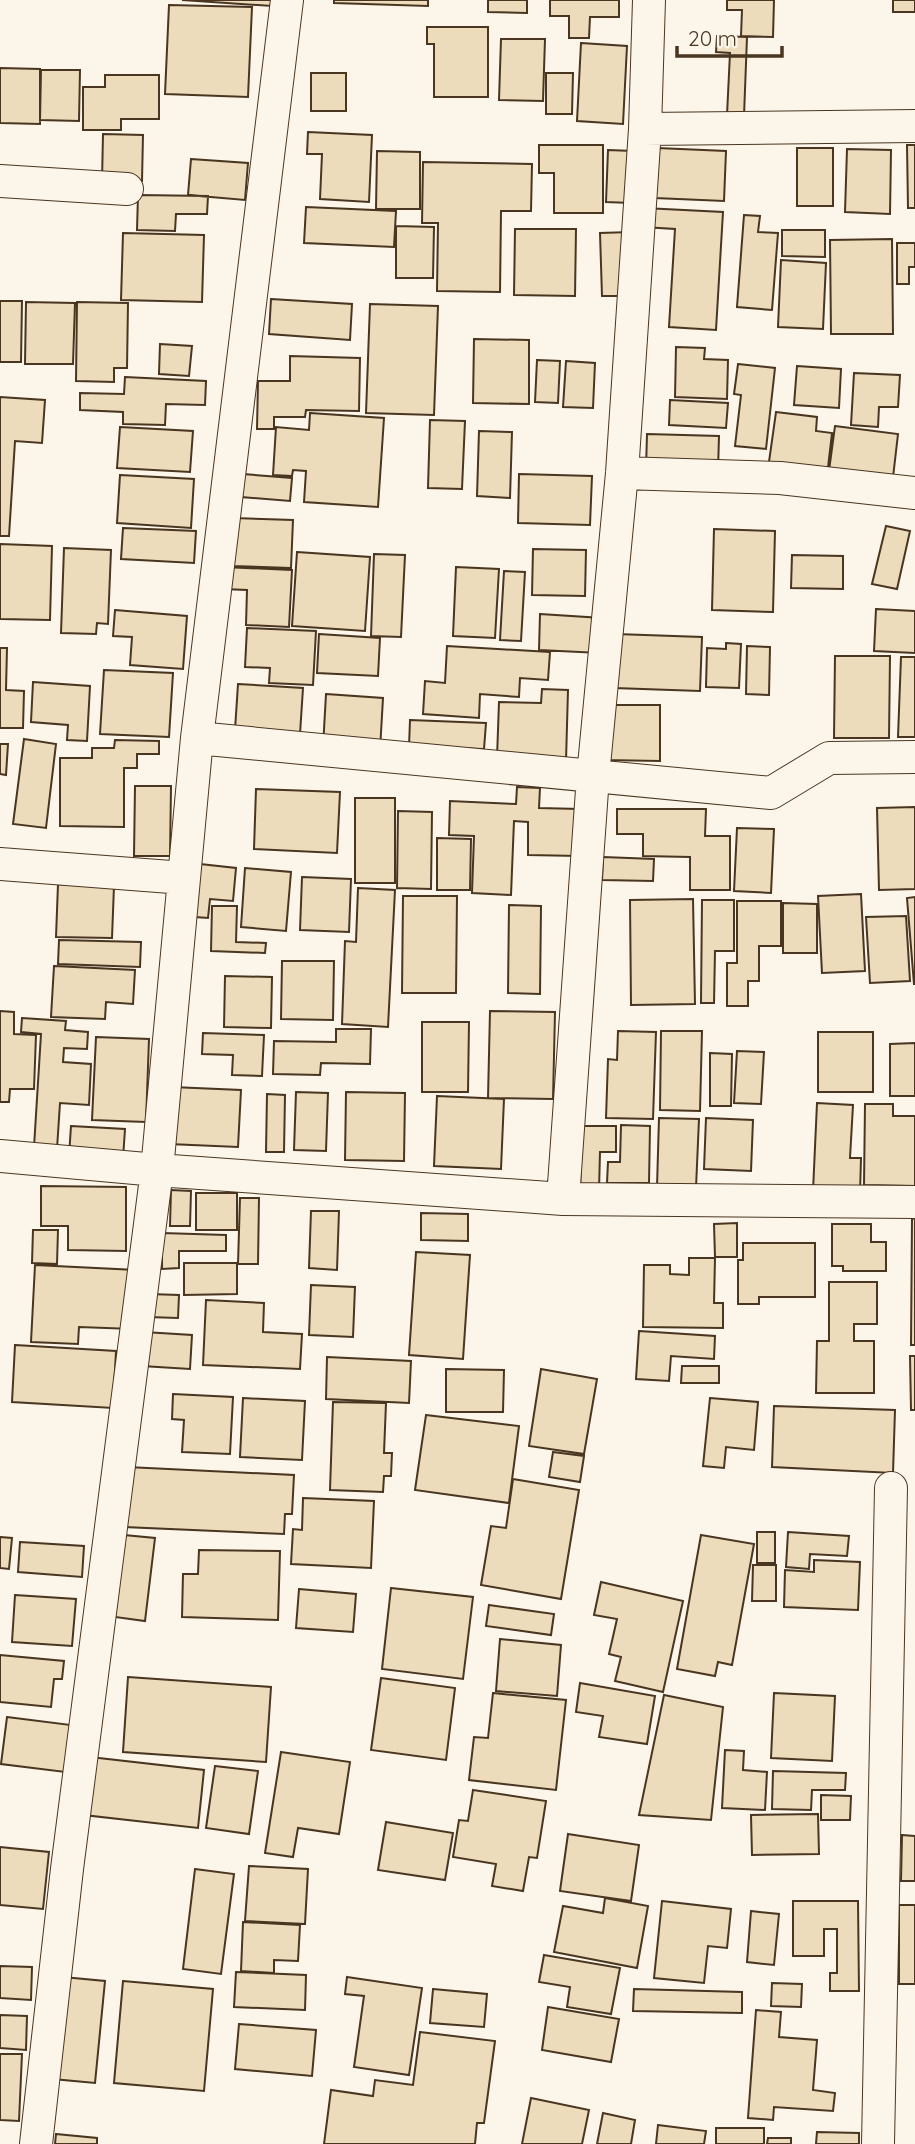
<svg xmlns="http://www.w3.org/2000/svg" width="915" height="2144" viewBox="0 0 915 2144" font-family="Quicksand,sans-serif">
<rect width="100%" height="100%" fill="#fbf6e9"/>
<path fill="#ecdcbc" stroke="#4a3520" stroke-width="2" d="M182,0H273L272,6Z
M334,0H428V6L334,3Z
M488,0H527V13L488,12Z
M550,0H619V17H590L589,38H569V16H550Z
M727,0H774L773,37L741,36L742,10H727Z
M893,0H915V12H893Z
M169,5L252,7L248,97L165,94Z
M427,27H488V97H434V44H427Z
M717,36L747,37L744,116L727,115L730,53L716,52Z
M501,39H545L543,101L499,100Z
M581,43L627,46L623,124L577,121Z
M0,68L40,69V124L0,123Z
M41,70H80L79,121L40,120Z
M311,73H346V111H311Z
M546,73H573L572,114H546Z
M105,75H159V119H121V130H83V87H105Z
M308,132L372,135L369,202L320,199L322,154H307Z
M103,134L143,135L142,181H102Z
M539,145H603V213H554V173H539Z
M907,145H915V208H908Z
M657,148L726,151L724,201L655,198Z
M797,148H833V206H797Z
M847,149L891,150L890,214L845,212Z
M608,150L633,151L631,203L606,202Z
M377,151L420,152V209H376Z
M191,159L248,163L245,200L188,195Z
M423,162L532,164L531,211H501L500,292L437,291L438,223H422Z
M138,195L208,196L207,214H176L175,231L137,230Z
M306,207L396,211L394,247L304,243Z
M644,208L723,212L716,330L669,327L675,229L643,227Z
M744,215L760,216L758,232L778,233L772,310L737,307Z
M396,226L434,227L433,278H396Z
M515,229H576L575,296L514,295Z
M782,230H825V257L782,256Z
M631,232L632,296H602L600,233Z
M123,233L204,235L202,302L121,300Z
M892,239L893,334H831L830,240Z
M897,243H915V267H909V284H897Z
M781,260L826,263L823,329L778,327Z
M271,299L352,304L350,340L269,334Z
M0,301H22L21,362H0Z
M26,302L75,303L73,364H25Z
M77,302L128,303L127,368H114V382L76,381Z
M370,304L438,306L434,415L366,413Z
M474,339L529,340V404L473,403Z
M160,344L192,346L189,376L159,374Z
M676,347L705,348L704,359L728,360L727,399L675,397Z
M290,356L360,358L359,411L306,410L305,417H274V429H257L258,381H290Z
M537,360L560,361L558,403L535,402Z
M566,361L595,363L593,408L563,407Z
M738,364L775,368L766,449L735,446L741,395L734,394Z
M797,366L841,369L839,408L794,405Z
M854,373L900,375L898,407H879L878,427L851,425Z
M125,377L206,381L205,405L166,404L165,425L123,424V412L80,410V393L124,394Z
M0,397L45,400L42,443L15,441L9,536H0Z
M670,400L728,403L726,428L669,425Z
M776,412L817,417L816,431L832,433L827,476L768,469Z
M310,413L384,418L378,507L304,502L306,471L293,470L292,476L273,475L276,427L309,430Z
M430,420L465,421L462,489L428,488Z
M835,426L898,434L892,486L828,478Z
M120,427L193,431L190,472L117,468Z
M479,431L512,432L510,498L477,496Z
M647,434L719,436L718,471L646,469Z
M243,474L292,478L290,501L241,497Z
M519,474L592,476L590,525L518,523Z
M120,475L194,479L191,528L117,523Z
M233,518L293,520L291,568L232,566Z
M886,526L910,531L897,589L872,584Z
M123,528L196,531L194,563L121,559Z
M714,529L775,531L773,612L712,610Z
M0,544L52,546L50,620L0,619Z
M64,548L111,550L108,624L97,623L96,634L61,633Z
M533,549L586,550L585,596L532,595Z
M297,552L370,557L365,631L292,626Z
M374,554L405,555L401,637L371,636Z
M792,555L843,556V589L791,588Z
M224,567L292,570L289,627L246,625L247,590L223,589Z
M456,567L499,569L495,638L453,636Z
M504,571L525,572L521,641L500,640Z
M876,609L915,611V653L874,651Z
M115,610L187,616L183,669L130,665L132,637L113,636Z
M540,614L602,618L600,653L539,650Z
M247,628L316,631L313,685L269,683L270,668L245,667Z
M319,634L380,638L378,676L317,673Z
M616,634L702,637L700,691L614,688Z
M726,643L741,644L739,688L706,687L707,648L726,649Z
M447,646L550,652L548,680L520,678L519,697L480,694L479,718L423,714L425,681L445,683Z
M747,646L770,647L769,695L746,694Z
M0,648H7L6,690L24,691L23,728H0Z
M835,656H890L889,738H834Z
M901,657H915V737H898Z
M104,670L173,673L169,737L100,734Z
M33,682L90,686L87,741L67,740L68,725L31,722Z
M238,684L303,688L300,734L235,730Z
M542,689L568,690L566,761L497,758L499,702L541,703Z
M326,694L383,698L380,750L323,747Z
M605,705H660V761L604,760Z
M410,720L486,723L484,749L409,747Z
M24,739L56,744L46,828L13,824Z
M115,740L159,741V754H137V768H124V827L60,826V758H92V748H114Z
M0,744H8L6,775L0,774Z
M135,786H171L170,856H134Z
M517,787L540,788L539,808L580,809L579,856L528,855V822L514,821L511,895L472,893L474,836L449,835L450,801L516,804Z
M256,789L340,792L337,853L254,849Z
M355,798H395V883H355Z
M915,807V889L879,890L877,808Z
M617,809H706L705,836H730V890H690V857L643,856V834H617Z
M398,811L432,812L431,889L397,888Z
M737,828L774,829L771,893L734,891Z
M437,838L471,839L470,890H437Z
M603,857L654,859L653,881L602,880Z
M200,864L236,868L233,901L210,899L208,918L195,917Z
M245,868L291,872L286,931L241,927Z
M302,877L351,879L349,932L300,930Z
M58,884L114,886L112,938L56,937Z
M358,888L395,890L388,1027L342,1024L345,941L356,942Z
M861,894L865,971L822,973L818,896Z
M403,896H457L456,993H402Z
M915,897V984H914L907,898Z
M693,899L695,1004L631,1005L630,900Z
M702,900H734V951H715L714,1003H701Z
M737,901H781V946H759V981H748V1006H727V963H737Z
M783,903L817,904V953H783Z
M509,905L541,906L540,994L508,993Z
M212,906H237L236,942L266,943L265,953L211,951Z
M906,916L910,981L870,983L866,917Z
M59,940L141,942L140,967L58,964Z
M282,961H334L333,1020L281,1019Z
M54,966L135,970L133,1004L106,1002L105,1019L51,1017Z
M225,976L272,977L271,1028L224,1027Z
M0,1011L14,1012V1034L36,1035L34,1089H10L9,1102H0Z
M490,1011L555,1012L553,1099L488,1098Z
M22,1018L66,1021L65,1030L88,1032L87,1049L64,1048L63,1062L91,1064L89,1105L60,1103L57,1149L34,1147L41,1034L21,1032Z
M422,1022H469L468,1092H422Z
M336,1029H371L370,1064L321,1063L320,1075L273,1074L274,1041L336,1042Z
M618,1031L656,1032L653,1119L606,1118L608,1059L617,1060Z
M661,1031H702L700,1111L660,1110Z
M818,1032H873V1092H818Z
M203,1033L264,1035L262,1076L232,1075L233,1055L202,1054Z
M96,1037L149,1039L146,1122L92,1120Z
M915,1043V1096H890V1044Z
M737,1051L764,1052L761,1104L734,1103Z
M710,1053L732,1054L731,1106H710Z
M172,1087L241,1090L238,1147L169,1144Z
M296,1092L328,1093L326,1151L294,1150Z
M346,1092L405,1093L404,1161L345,1160Z
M267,1094L285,1095L284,1152H266Z
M437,1096L504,1099L501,1169L434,1166Z
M817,1103L853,1105L850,1158H861L860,1193L813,1191Z
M865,1104H893V1116H915V1186L864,1185Z
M659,1118L699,1119L696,1188L657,1187Z
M706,1118L753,1120L751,1171L704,1169Z
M621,1125L650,1126L649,1183H607L608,1162H620Z
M71,1126L125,1129L123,1159L69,1156Z
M582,1126H616V1152H600L599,1191H580Z
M41,1186L126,1187V1251L68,1250V1226H41Z
M171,1190L191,1191L190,1226H170Z
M196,1193H237V1230H196Z
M240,1198H259L258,1264H238Z
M311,1211H339L337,1270L309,1268Z
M421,1213L468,1214V1241L421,1240Z
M912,1218L915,1219V1345H911Z
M737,1223V1257H715L714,1224Z
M832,1224H871V1242H886V1271H843V1266H832Z
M33,1230H58L57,1264L32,1263Z
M162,1233L226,1235V1251H179V1268L162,1269Z
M743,1243H815V1297H759V1304H738V1260H743Z
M416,1252L470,1255L463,1359L409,1355Z
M689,1258H715L714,1303H723V1328L643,1327L644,1265H670V1274L689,1275Z
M184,1263H237V1294L184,1295Z
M35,1265L136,1270L133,1329L79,1327L78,1344L31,1342Z
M829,1282H877V1324H854V1341H874V1393H816L817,1341H829Z
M311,1285L355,1287L353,1337L309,1335Z
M149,1294L179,1295L178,1318L148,1317Z
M206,1300L264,1303L263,1332L302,1334L300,1369L203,1365Z
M639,1331L715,1336L714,1359L671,1356L669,1381L636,1379Z
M144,1332L192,1335L190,1369L142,1366Z
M15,1345L116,1351L113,1408L12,1402Z
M910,1356H915V1410H911Z
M327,1357L411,1361L409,1403L326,1399Z
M682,1366H719V1383H681Z
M446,1369L504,1370L503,1412H446Z
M541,1369L597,1379L584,1454L529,1446Z
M173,1394L233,1397L230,1454L182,1452L184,1420L172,1419Z
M243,1398L305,1401L302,1460L240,1457Z
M710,1398L758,1402L754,1450L726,1447L724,1468L703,1466Z
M333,1402L386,1403L384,1453H392L391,1476H384L383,1492L330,1490Z
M774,1406L895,1410L893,1473L772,1467Z
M426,1415L519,1426L509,1503L415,1490Z
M553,1452L584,1456L580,1482L549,1477Z
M127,1467L294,1475L292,1514H285L284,1534L124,1527Z
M513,1479L579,1490L561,1599L481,1585L491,1526L506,1528Z
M303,1498L374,1501L371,1568L291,1564L293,1529L302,1530Z
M757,1532H775V1563H757Z
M788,1532L849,1536L847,1556L810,1554L809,1569L786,1567Z
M124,1535L155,1538L145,1621L115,1617Z
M701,1535L754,1544L732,1665L718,1662L715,1676L677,1669Z
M0,1537L12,1538L9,1569L0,1568Z
M20,1542L84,1546L82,1577L18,1572Z
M199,1550L280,1551L278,1620L182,1617L183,1574H198Z
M814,1560L860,1562L858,1610L784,1607L785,1570L814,1572Z
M753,1565H776V1601H752Z
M601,1582L683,1601L663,1692L615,1681L621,1657L609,1654L617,1619L594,1615Z
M391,1588L473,1597L463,1679L382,1669Z
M299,1589L356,1594L353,1632L296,1628Z
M15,1595L76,1599L72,1646L12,1642Z
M489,1605L554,1614L551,1635L486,1626Z
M500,1639L561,1645L557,1696L496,1691Z
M0,1655L64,1661L62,1679H54L51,1707L0,1702Z
M128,1677L271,1687L266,1762L123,1752Z
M381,1678L455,1688L446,1760L371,1750Z
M580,1683L655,1696L647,1744L599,1737L603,1716L576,1712Z
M493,1693L566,1700L556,1790L469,1780L474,1737L488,1738Z
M774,1693L835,1696L832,1761L771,1758Z
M664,1695L723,1707L711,1820L639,1815Z
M7,1717L71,1725L65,1772L1,1764Z
M725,1750L744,1751L743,1770L767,1772L765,1810L722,1808Z
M281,1752L350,1762L339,1834L298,1828L293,1857L265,1853Z
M90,1757L204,1770L198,1828L84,1815Z
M215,1766L258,1771L249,1834L206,1828Z
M773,1771L846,1773L845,1790H812L811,1810L772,1809Z
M473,1790L546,1801L537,1858L529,1857L523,1891L492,1886L496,1864L453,1857L459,1820L468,1821Z
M821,1795L851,1796L850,1820H821Z
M818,1814L819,1854L752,1855L751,1815Z
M386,1822L453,1833L445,1880L378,1870Z
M568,1834L639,1845L631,1901L560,1891Z
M902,1835L915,1836V1881H901Z
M0,1847L49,1852L43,1909L0,1905Z
M249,1866L308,1869L305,1924L245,1921Z
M195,1869L234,1874L221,1974L183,1969Z
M605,1898L648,1906L637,1968L554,1952L563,1906L603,1913Z
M662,1901L731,1909L727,1948L708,1946L704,1983L654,1978Z
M793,1901H858L859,1991H830V1973H837V1929H824V1956H793Z
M899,1905H915V1984H899Z
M751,1911L779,1914L774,1965L747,1962Z
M243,1922L300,1925L298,1961L274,1960V1973L241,1971Z
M544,1955L620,1968L611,2014L567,2007L570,1987L539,1982Z
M0,1966L32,1967L31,2000L0,1998Z
M236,1972L306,1975L305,2010L234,2007Z
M63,1977L105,1981L95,2083L53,2079Z
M347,1977L422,1988L409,2075L354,2067L364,1996L345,1994Z
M123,1981L213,1989L204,2091L114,2083Z
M772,1983L802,1984L801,2007L771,2006Z
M433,1989L487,1994L484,2027L430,2023Z
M634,1989L742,1992V2013L633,2011Z
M548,2007L619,2019L611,2062L542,2050Z
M756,2010L781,2012L779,2037L817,2040L813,2090L835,2093L833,2111L774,2107L773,2120L748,2118Z
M0,2015L27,2016L26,2050L0,2048Z
M239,2024L316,2030L312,2076L235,2069Z
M420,2032L495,2041L484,2123H477L475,2144H324L331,2090L373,2096L375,2080L413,2085Z
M0,2054H22L19,2121L0,2120Z
M531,2098L589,2110L582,2144H522Z
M603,2113L635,2120L631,2144H597Z
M658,2125L706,2131L704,2144H656Z
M716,2128H764V2144H716Z
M817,2132L859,2133V2144H816Z
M56,2134L97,2138V2144H55Z
M768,2138H791V2144H767Z"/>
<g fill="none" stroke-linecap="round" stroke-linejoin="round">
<defs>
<path id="street" d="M645,129L915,126
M0,181L127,189
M622,473L780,478L915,493
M197,738L771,793L829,758L915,757
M0,864L184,878
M0,1156L157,1170L563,1199L915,1202
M563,1199L593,776L622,473L645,129L649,0
M36,2144L67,1869L157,1170L197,738L287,0
M878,2144L891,1488"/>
</defs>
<use href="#street" stroke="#4a3520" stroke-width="34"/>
<use href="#street" stroke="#fbf6e9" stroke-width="32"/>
</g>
<path d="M677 46v10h105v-10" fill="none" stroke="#4a3520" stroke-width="3.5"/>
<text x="688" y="46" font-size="21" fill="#4a3520" stroke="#fbf6e9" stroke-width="5" paint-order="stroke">20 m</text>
</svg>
